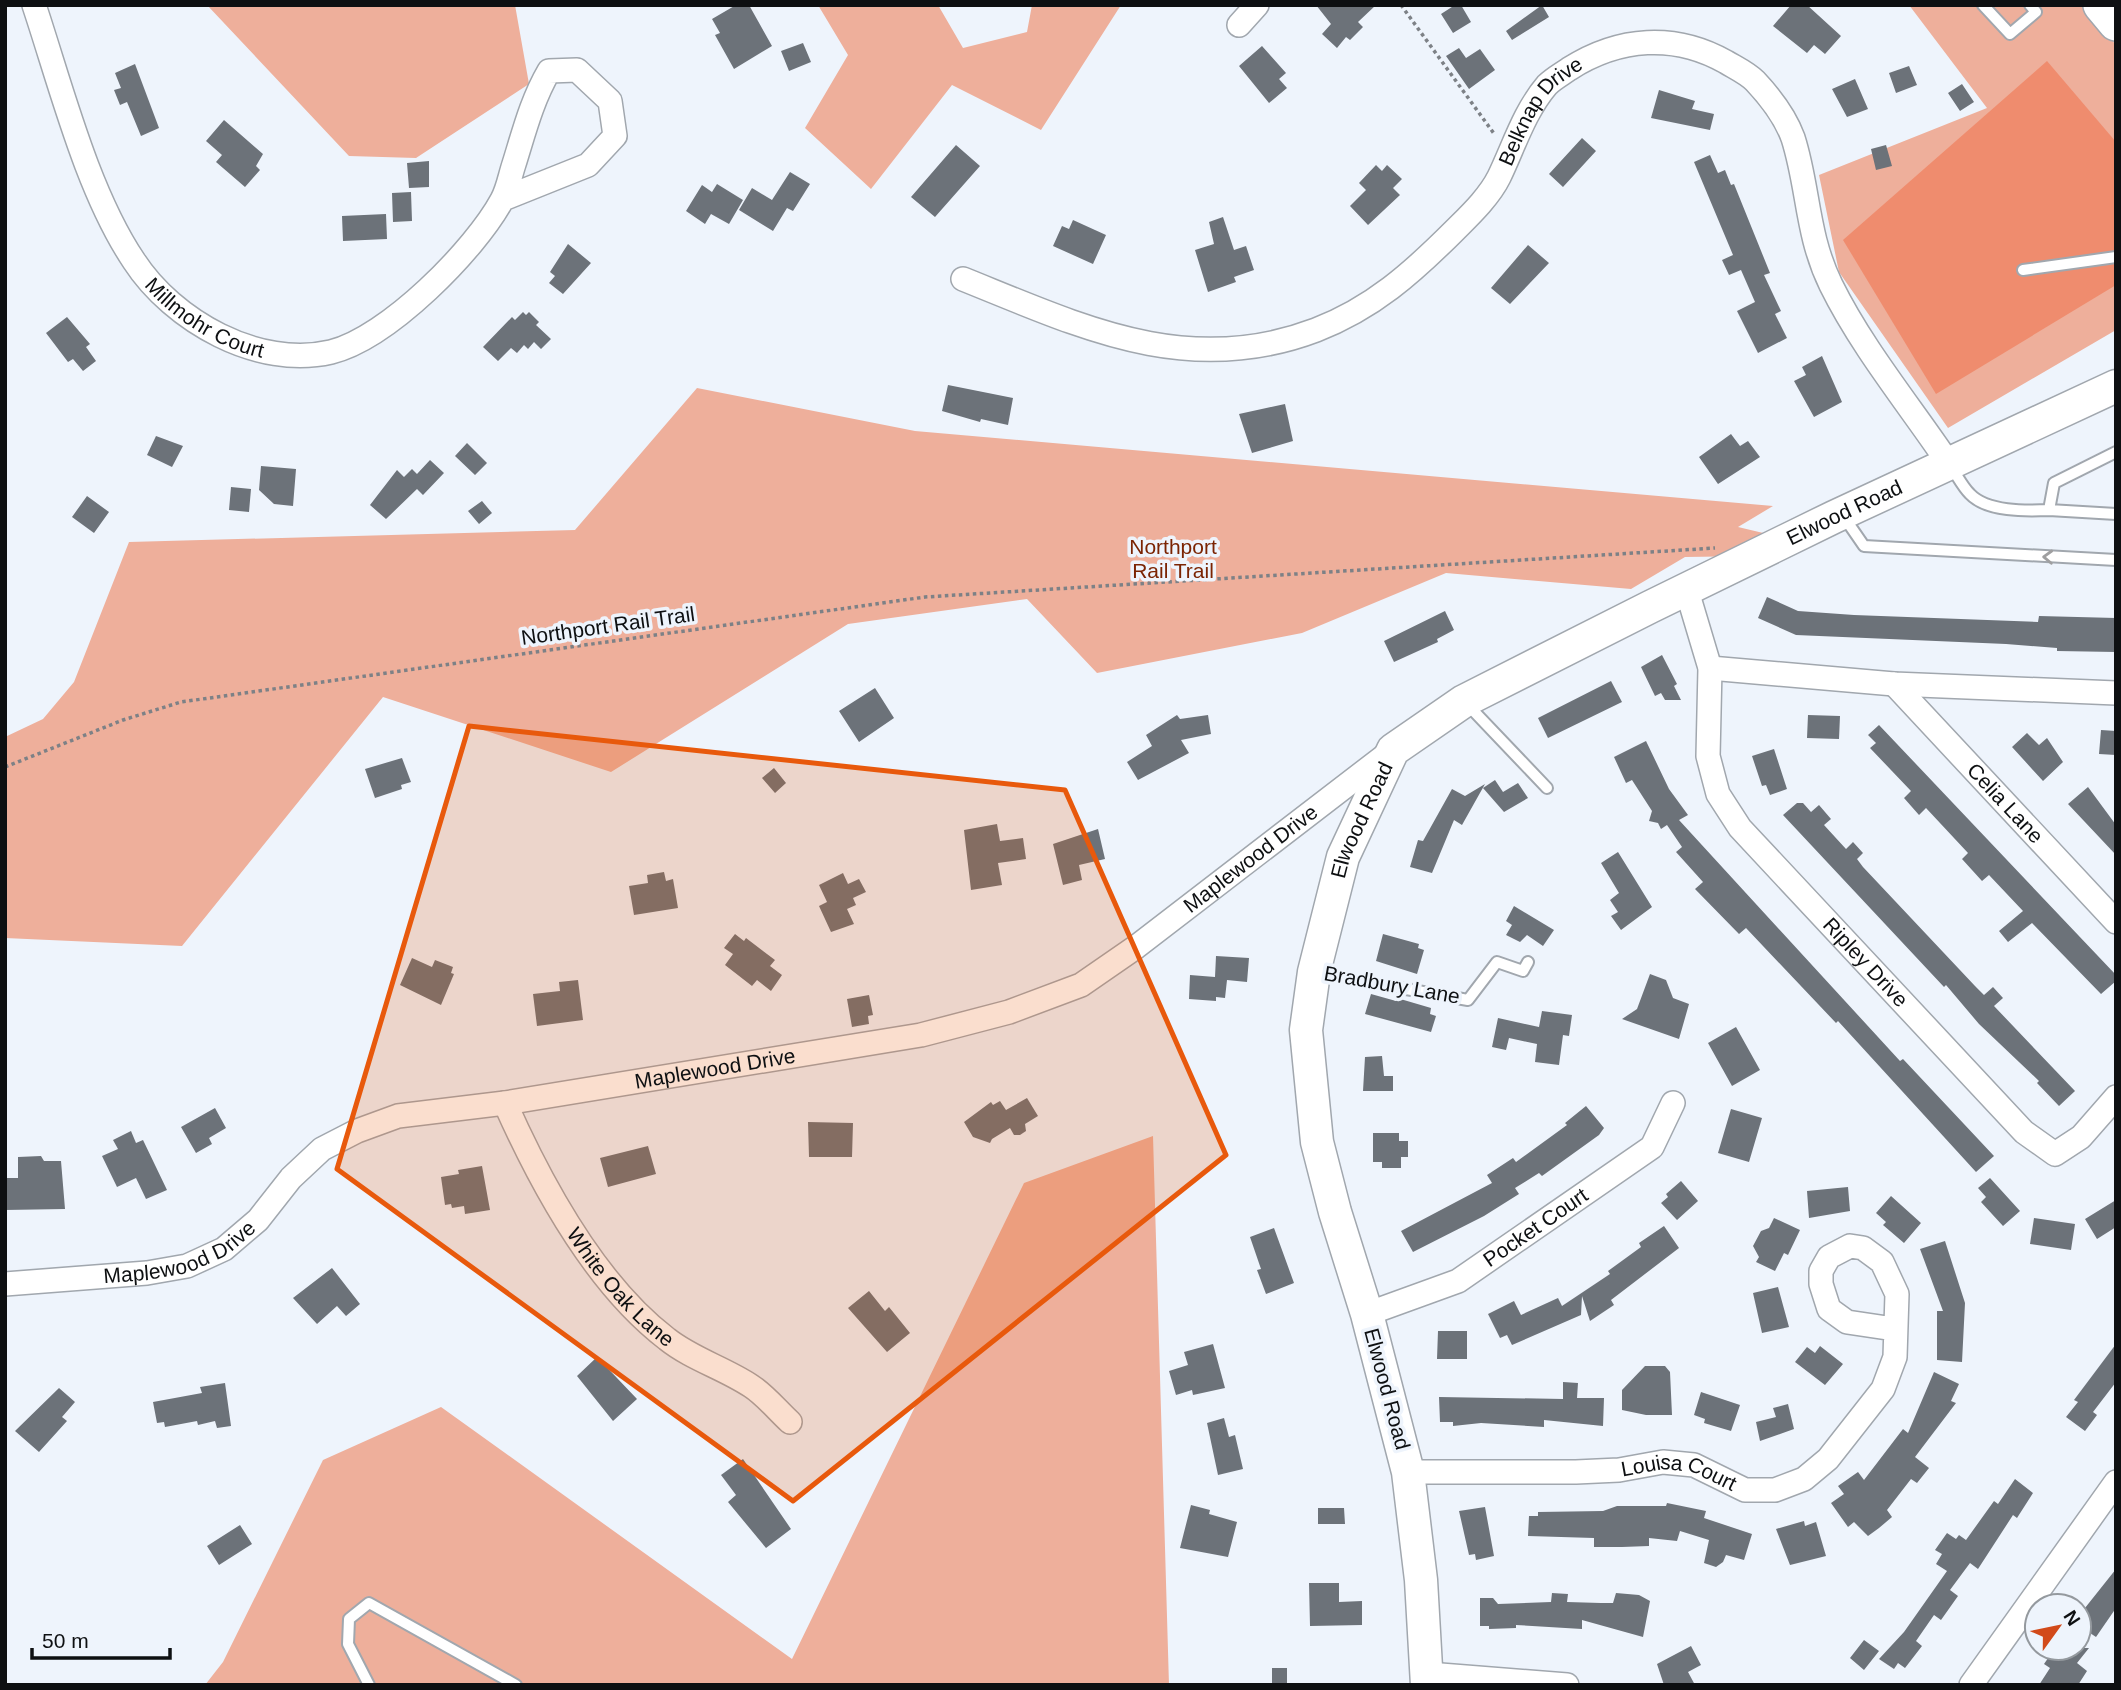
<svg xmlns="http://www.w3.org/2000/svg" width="2121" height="1690" viewBox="0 0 2121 1690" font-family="Helvetica,sans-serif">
<rect width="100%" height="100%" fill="#eef4fc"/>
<path fill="#eeaf9b" d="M207,5H515L529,84L416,158L349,156Z
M818,5H938L963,48L1027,32L1032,5H1121L1041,130L952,85L871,189L805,128L848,55Z
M1909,5H2083L2116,45V330L1948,428L1839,272L1819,175L1987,108Z
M697,388L915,431L1773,506L1738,527L1788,539L1754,556L1685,557L1631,589L1446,573L1302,633L1097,673L1027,599L848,624L611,772L383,697L182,946L5,938V737L43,719L74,682L129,542L575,530Z
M1153,1136L1169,1685H205L223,1662L323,1460L441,1407L792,1659L1024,1183Z"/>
<path fill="#ef8c6e" d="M2047,61L2116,142V285L1936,394L1843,240Z"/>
<path fill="#6c7279" d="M736,5H749L772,46L734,69L715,35L720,33L712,19Z
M1316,5H1376L1358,22L1363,27L1350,40L1346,37L1337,48L1322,34L1331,24Z
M1455,5H1461L1471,22L1453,33L1441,14Z
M1542,5L1549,17L1512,40L1506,31Z
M1791,5H1807L1841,36L1825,54L1814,45L1807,53L1773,26Z
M803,43L811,62L789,71L781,51Z
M1262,46L1286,73L1279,79L1287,88L1269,103L1239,66Z
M1459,48L1466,58L1480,49L1495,70L1469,89L1446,56Z
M135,64L159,128L141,136L127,102L120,105L114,90L121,88L115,73Z
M1909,66L1917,85L1896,93L1889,73Z
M1855,79L1868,109L1847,117L1832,89Z
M1962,84L1974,102L1960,111L1948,93Z
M1659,90L1695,101L1692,109L1714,114L1710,130L1651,118Z
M224,120L263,154L256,166L260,170L245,187L216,162L222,155L206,141Z
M1582,138L1596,151L1563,187L1549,174Z
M956,145L980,166L935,217L911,197Z
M1886,145L1892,166L1876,170L1871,149Z
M1710,155L1718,173L1725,170L1731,185L1734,184L1770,273L1764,275L1781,311L1775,314L1787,338L1758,353L1737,311L1755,302L1741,270L1729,275L1722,260L1733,255L1694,162Z
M429,161V187L409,188L407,163Z
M1376,165L1382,171L1387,165L1402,179L1393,188L1400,195L1368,225L1350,206L1366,190L1359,183Z
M790,172L810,184L793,211L787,208L773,231L739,210L752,188L772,200Z
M717,184L743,200L729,224L711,214L705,224L686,211L702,185L712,192Z
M411,192L412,221L393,222L392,193Z
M386,214L387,239L343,241L342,216Z
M1223,217L1234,250L1246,246L1254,270L1234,277L1236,282L1208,292L1195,250L1214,244L1209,222Z
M1073,220L1106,235L1093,264L1053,246L1062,226L1069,229Z
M568,244L591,263L563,294L549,283L555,276L550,272Z
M1528,245L1549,263L1510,304L1491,288Z
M523,312L526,315L529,312L539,322L536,325L551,339L541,349L534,342L528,349L524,345L517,353L511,348L498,361L483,347L512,317L515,320Z
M67,317L90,344L86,347L96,361L83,371L73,359L68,362L46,333Z
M1822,356L1842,402L1814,417L1794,381L1806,375L1802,367Z
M948,385L1013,398L1008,425L981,419L980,422L942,411Z
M1285,404L1293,441L1252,453L1239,414Z
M1731,434L1740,446L1748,441L1760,457L1718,484L1699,457Z
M156,436L183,446L172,467L147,455Z
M467,443L487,463L475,475L455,456Z
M430,460L444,473L423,495L417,489L386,519L370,505L397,470L404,477L412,469L417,474Z
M261,466L296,469L293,506L274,504L259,490Z
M231,487L251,489L249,512L229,510Z
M87,496L109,512L94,533L72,517Z
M482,501L492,513L479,524L468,511Z
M1767,597L1798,611L1854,615L2038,622L2039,616L2116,618V652L2057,651V648L2006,644L1796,635L1758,618Z
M1445,611L1454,630L1437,639L1438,642L1394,662L1384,641Z
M1662,655L1677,684L1674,686L1681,700H1665L1661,693L1655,696L1641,667Z
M1611,681L1622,702L1548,738L1538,718Z
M875,688L894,718L859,742L839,711Z
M1177,715L1180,719L1208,715L1211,734L1181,740L1189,753L1138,780L1127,762L1152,746L1146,735Z
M1808,715L1840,716L1839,739L1807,738Z
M1879,725L2116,975V981L2101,994L2032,923L2008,942L1999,931L2023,911L1989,875L1982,881L1962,859L1968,853L1926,808L1919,815L1904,798L1911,791L1870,748L1876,743L1868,735Z
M2101,730L2116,731V755L2099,754Z
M2027,733L2039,745L2047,738L2063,762L2043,781L2012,747Z
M1646,741L1669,789L1688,815L1679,820L1900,1061L1903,1059L1994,1156L1976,1172L1838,1021L1836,1023L1746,928L1739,934L1695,889L1703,882L1676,852L1682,847L1667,825L1661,829L1658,823L1649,821L1652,811L1632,780L1626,783L1614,757Z
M1774,749L1787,789L1770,795L1766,785L1762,786L1752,756Z
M402,758L411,782L401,785L402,789L375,798L365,769Z
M774,768L786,783L775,793L762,778Z
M1495,780L1503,792L1518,783L1528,798L1504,812L1483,788Z
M1485,784L1462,825L1454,820L1432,873L1410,867L1418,840L1423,841L1452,789L1465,796Z
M2088,787L2116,825V855L2068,804Z
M1797,803H1803L1811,812L1819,805L1831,819L1824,825L1846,849L1853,842L1863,853L1857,859L1863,867L1975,986L1984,995L1993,987L2003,998L1994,1006L2075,1091L2059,1106L2037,1083L2039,1081L1979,1024L1946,985L1944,987L1783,815Z
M997,824L1000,841L1023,838L1026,859L998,863L1002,885L971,890L964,830Z
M1098,829L1105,859L1079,865L1082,880L1063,885L1053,844Z
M1618,852L1652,907L1621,930L1611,916L1618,912L1610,900L1619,893L1601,863Z
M664,872L666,881L673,879L678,908L634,915L629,886L648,883L647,875Z
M843,873L848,884L859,879L866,892L853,898L856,905L847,909L854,924L831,932L819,906L827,902L819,885Z
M1514,906L1554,930L1543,946L1527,935L1520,942L1506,935L1512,925L1506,921Z
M735,934L744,941L746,938L775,960L770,966L782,975L771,991L757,980L752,986L725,965L733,954L724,948Z
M1383,934L1419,944L1418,948L1424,950L1417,974L1376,961Z
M1216,956L1249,958L1247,982L1227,980L1225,998L1216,997V1001L1189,999L1190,975L1215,977Z
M412,958L432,967L435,960L453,967L451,973L454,974L441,1005L400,985Z
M1650,974L1666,980L1673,998L1689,1004L1679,1039L1622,1019L1637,1009Z
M578,980L583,1020L537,1026L533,994L560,991L559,982Z
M1371,994L1396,1001L1397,998L1431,1008L1430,1014L1436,1016L1431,1032L1365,1014Z
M869,995L873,1015L868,1016L869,1024L852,1027L847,999Z
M1542,1011L1572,1015L1569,1036L1563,1035L1559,1065L1535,1062L1537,1044L1509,1038L1506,1050L1492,1047L1498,1018L1539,1027Z
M1736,1027L1760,1070L1732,1086L1708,1043Z
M1382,1056L1384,1076H1393V1091H1363L1365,1057Z
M1027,1098L1038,1116L1025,1124L1026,1131L1020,1135H1014L1010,1128L992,1139L990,1143L973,1137L964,1122L991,1102L993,1105L1000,1101L1006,1110Z
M1586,1106L1604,1128L1599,1135L1542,1176L1539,1173L1515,1188L1519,1194L1484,1216L1413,1252L1401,1231L1492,1183L1487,1175L1513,1158L1516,1162L1567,1125L1565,1123Z
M215,1108L226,1128L209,1138L212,1144L196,1153L181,1127Z
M1731,1109L1762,1118L1749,1162L1718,1153Z
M808,1122L853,1123L852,1157H809Z
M131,1131L136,1143L143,1140L167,1190L146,1199L136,1178L117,1187L102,1156L118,1149L113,1140Z
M1373,1133H1399V1141H1408V1157H1401V1168H1382V1162H1373Z
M648,1146L656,1174L608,1187L600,1158Z
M41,1156L44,1161H61L65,1209L5,1210V1178H18V1157Z
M482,1166L490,1210L465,1214L464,1206L452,1208L451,1204L445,1205L441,1177L459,1174L458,1170Z
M1990,1178L2020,1211L2003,1226L1981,1202L1986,1197L1978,1188Z
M1681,1181L1698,1201L1677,1220L1661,1203L1668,1197L1666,1194Z
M1848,1187L1850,1211L1809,1218L1807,1191Z
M1891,1196L1921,1223L1904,1243L1883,1225L1886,1222L1876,1213Z
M2116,1200V1227L2097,1239L2085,1219Z
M1774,1218L1800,1230L1788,1255L1784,1253L1775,1271L1756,1262L1759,1257L1753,1246L1761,1231L1769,1228Z
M2034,1218L2075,1224L2071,1250L2030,1244Z
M1664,1226L1679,1248L1611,1300L1614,1305L1590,1321L1582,1296L1581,1315L1512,1345L1507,1335L1500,1338L1488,1314L1514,1301L1521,1315L1558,1298L1562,1306L1610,1274L1608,1271L1641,1247L1639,1243Z
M1274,1228L1294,1283L1266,1294L1257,1270L1261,1269L1250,1237Z
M1945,1241L1965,1303L1962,1362L1937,1360V1311H1943L1920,1249Z
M332,1268L360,1304L346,1316L337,1306L317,1324L293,1298Z
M1778,1287L1789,1327L1762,1333L1753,1293Z
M869,1291L885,1311L889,1307L910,1333L887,1352L848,1308Z
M1438,1331H1467V1359H1437Z
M1213,1344L1225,1388L1193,1395L1192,1390L1176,1395L1169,1371L1188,1365L1184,1352Z
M2116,1344V1382L2093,1412L2097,1415L2085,1431L2066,1417L2078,1402L2074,1400Z
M1820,1346L1843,1364L1825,1385L1795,1362L1807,1347L1815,1353Z
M597,1357L637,1399L613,1421L577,1376Z
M1645,1366H1665L1670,1372L1672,1415H1646L1622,1410V1390Z
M1934,1372L1959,1384L1951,1401L1956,1403L1915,1457L1929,1468L1917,1483L1911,1479L1887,1510L1892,1517L1879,1528L1868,1536L1854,1522L1848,1527L1831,1503L1844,1494L1838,1486L1858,1472L1864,1480L1903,1429L1908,1433Z
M1563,1382L1578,1383L1577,1398H1604L1603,1426L1544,1420V1427L1481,1423L1453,1426V1422H1440L1439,1397L1563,1399Z
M225,1383L231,1426L217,1428L215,1421L198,1425L197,1421L165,1427L164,1422L157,1423L153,1402L202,1393L200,1387Z
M59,1388L75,1402L62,1417L67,1421L39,1452L15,1431Z
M1701,1392L1740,1405L1731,1431L1704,1423L1705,1419L1694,1415Z
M1788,1404L1794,1429L1760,1441L1756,1422L1776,1417L1773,1408Z
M1224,1418L1229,1437L1235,1435L1243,1469L1218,1475L1207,1423Z
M743,1459L791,1529L766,1548L728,1502L736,1495L721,1475Z
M2015,1479L2033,1493L2017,1518L2013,1515L1978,1569L1970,1563L1950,1590L1958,1596L1941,1620L1934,1615L1916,1641L1922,1646L1905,1668L1898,1663L1894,1669L1879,1659L1904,1632L1947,1571L1936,1564L1942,1554L1935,1550L1947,1533L1956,1539L1959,1535L1966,1540L1994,1501L1998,1504Z
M1667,1503L1706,1511L1704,1518L1752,1534L1744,1560L1726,1555L1723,1562L1716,1567L1704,1563L1709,1540L1680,1531L1677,1541L1649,1538V1546L1622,1547H1594V1538L1528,1536L1529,1516H1538V1512L1603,1511L1617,1506H1666Z
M1191,1505L1210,1510L1209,1514L1237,1522L1228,1557L1180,1548Z
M1485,1507L1494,1556L1476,1560L1475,1554L1469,1555L1459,1511Z
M1318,1508H1344L1345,1524H1318Z
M1804,1521L1805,1526L1816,1522L1826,1556L1790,1565L1776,1529Z
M240,1525L252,1544L219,1565L207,1546Z
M2116,1569V1608L2096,1637L2084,1629L2091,1619L2081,1613Z
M1309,1583H1339V1602L1362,1601V1625L1310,1626Z
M1552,1593L1568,1594L1567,1602L1601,1603H1613L1616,1593L1639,1595L1650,1601L1643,1637L1582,1620V1629L1516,1625V1628L1489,1629V1626H1480V1598H1493L1498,1604L1551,1602Z
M1864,1640L1879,1651L1864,1670L1850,1658Z
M1691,1646L1701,1665L1688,1672L1695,1685H1664L1657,1664Z
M2055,1648H2089L2077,1663L2087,1671L2078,1685H2039L2050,1668L2044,1664Z
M1272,1668H1287V1685H1272Z"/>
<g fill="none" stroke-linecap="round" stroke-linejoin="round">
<defs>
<path id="service" d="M1983,5L2010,34L2036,12L2030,5
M2023,270L2116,257
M2116,452L2054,483L2049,510L2116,514
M1951,467C1957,475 1962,486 1970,494C1987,512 2026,511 2049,510
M1844,517L1864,546L2116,560
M1466,703L1547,788
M1316,973L1468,1000L1497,962L1523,971L1528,962
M369,1685L348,1644L349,1619L369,1603L516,1685"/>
<g id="minor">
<path id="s1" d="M34,5C61,86 87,191 134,261C173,321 258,369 331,352C388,338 475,250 502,200C508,189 510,176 514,164C524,132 532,100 549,71L577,70L610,101L615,136L588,165L503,199"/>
<path d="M1239,25L1257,5"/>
<path id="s2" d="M963,279C1080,326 1187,379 1316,330C1373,308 1412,273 1455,230C1470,215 1489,197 1499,177C1514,146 1524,112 1547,85C1553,79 1562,74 1569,69C1619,37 1675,33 1726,62C1736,68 1747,73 1755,81C1771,98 1785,116 1793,138C1809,188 1806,234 1831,285C1862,348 1910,406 1949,464"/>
<path id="s3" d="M1687,591L1710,668L1708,756L1718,794L1740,828L2024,1132L2055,1154L2081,1137L2116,1097"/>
<path d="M1710,668L1894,684L2116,693"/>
<path id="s4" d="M1894,684L2116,922"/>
<path id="s5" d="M505,1103C541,1184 595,1284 667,1339C692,1359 724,1368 751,1386C765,1395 777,1410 790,1422"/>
<path id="s6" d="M5,1284L147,1273L187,1266L224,1249L258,1220L291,1178L322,1149L357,1131L398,1116L505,1103L921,1035L1009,1012L1081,985L1136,947L1391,751"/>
<path id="s7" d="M1367,1314L1458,1281L1652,1147L1673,1103"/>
<path id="s8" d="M1408,1472H1576L1619,1470L1663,1462L1694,1465L1745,1490H1775L1804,1479L1828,1459L1883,1389L1895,1357L1897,1294L1882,1262L1863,1248L1850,1246L1829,1257L1821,1271V1284L1829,1309L1847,1322L1894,1329"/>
<path d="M1428,1674L1567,1685"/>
<path d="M1971,1685L2116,1482"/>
</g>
<g id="secondary">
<path id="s9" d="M1427,1685L1421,1580L1408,1472L1367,1314L1335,1212L1317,1142L1306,1030L1314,972L1343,857L1393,750L1464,701L1650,607L1834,517L2116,386"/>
</g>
<path id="primary" d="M2101,5L2116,23"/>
</defs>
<use href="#service" stroke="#a1a7ae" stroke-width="14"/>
<use href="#minor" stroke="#a1a7ae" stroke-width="26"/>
<use href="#secondary" stroke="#a1a7ae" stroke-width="35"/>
<use href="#primary" stroke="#a1a7ae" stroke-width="38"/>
<path stroke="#7d8186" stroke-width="3.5" stroke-dasharray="3.5 3.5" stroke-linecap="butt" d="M1401,5L1495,135
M5,767L123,720L181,702L925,597L1715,548"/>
<use href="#service" stroke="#fff" stroke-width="10"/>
<use href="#minor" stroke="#fff" stroke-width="23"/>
<use href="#secondary" stroke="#fff" stroke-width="32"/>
<use href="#primary" stroke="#fff" stroke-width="35"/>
</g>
<defs><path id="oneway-chevron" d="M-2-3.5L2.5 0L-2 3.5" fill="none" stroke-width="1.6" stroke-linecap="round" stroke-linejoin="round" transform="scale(1.75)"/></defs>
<use stroke="#9f9fa0" href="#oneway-chevron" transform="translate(2048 557) rotate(-178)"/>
<path fill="#e8590c" fill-opacity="0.2" stroke="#e8590c" stroke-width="5" stroke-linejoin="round" d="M469,726L1065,790L1226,1155L793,1501L337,1169Z"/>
<g text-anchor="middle" stroke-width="7" stroke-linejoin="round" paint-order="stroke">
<g font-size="21" fill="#0e1012" stroke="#eef4fc">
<text dy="7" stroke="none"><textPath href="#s2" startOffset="688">Belknap Drive</textPath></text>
<text dy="7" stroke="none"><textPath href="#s1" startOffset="369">Millmohr Court</textPath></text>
<text dy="7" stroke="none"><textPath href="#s9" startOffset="1475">Elwood Road</textPath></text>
<text transform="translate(608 626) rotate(-8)" y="7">Northport Rail Trail</text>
<text dy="7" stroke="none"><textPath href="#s4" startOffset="163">Celia Lane</textPath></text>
<text dy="7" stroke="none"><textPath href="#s9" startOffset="887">Elwood Road</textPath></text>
<text dy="7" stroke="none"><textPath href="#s6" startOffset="1356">Maplewood Drive</textPath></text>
<text dy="7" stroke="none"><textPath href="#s3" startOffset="432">Ripley Drive</textPath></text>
<text transform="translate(1392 985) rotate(10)" y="7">Bradbury Lane</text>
<text dy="7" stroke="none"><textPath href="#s6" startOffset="768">Maplewood Drive</textPath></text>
<text dy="7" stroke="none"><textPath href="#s7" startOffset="191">Pocket Court</textPath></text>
<text dy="7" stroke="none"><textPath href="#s6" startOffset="180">Maplewood Drive</textPath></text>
<text dy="7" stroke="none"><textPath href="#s5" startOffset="219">White Oak Lane</textPath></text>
<text transform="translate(1387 1389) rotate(75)" y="7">Elwood Road</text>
<text dy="7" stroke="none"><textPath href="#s8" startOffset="273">Louisa Court</textPath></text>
</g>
<g font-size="21" fill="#7b2403" stroke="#eef4fc">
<text x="1173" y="554">Northport<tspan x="1173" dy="24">Rail Trail</tspan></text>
</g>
</g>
<rect width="2121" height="1690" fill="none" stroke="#0e1012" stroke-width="14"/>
<g transform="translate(2058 1627) rotate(57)"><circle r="33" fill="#eef4fc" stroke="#94999e" stroke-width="2"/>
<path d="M0-5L12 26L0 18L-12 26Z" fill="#d24a1a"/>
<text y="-10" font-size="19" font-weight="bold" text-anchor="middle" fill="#0e1012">N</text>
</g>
<path d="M32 1648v10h138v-10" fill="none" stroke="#0e1012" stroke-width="3.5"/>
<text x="42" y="1648" font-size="21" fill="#0e1012" stroke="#eef4fc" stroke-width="5" paint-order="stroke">50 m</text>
</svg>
